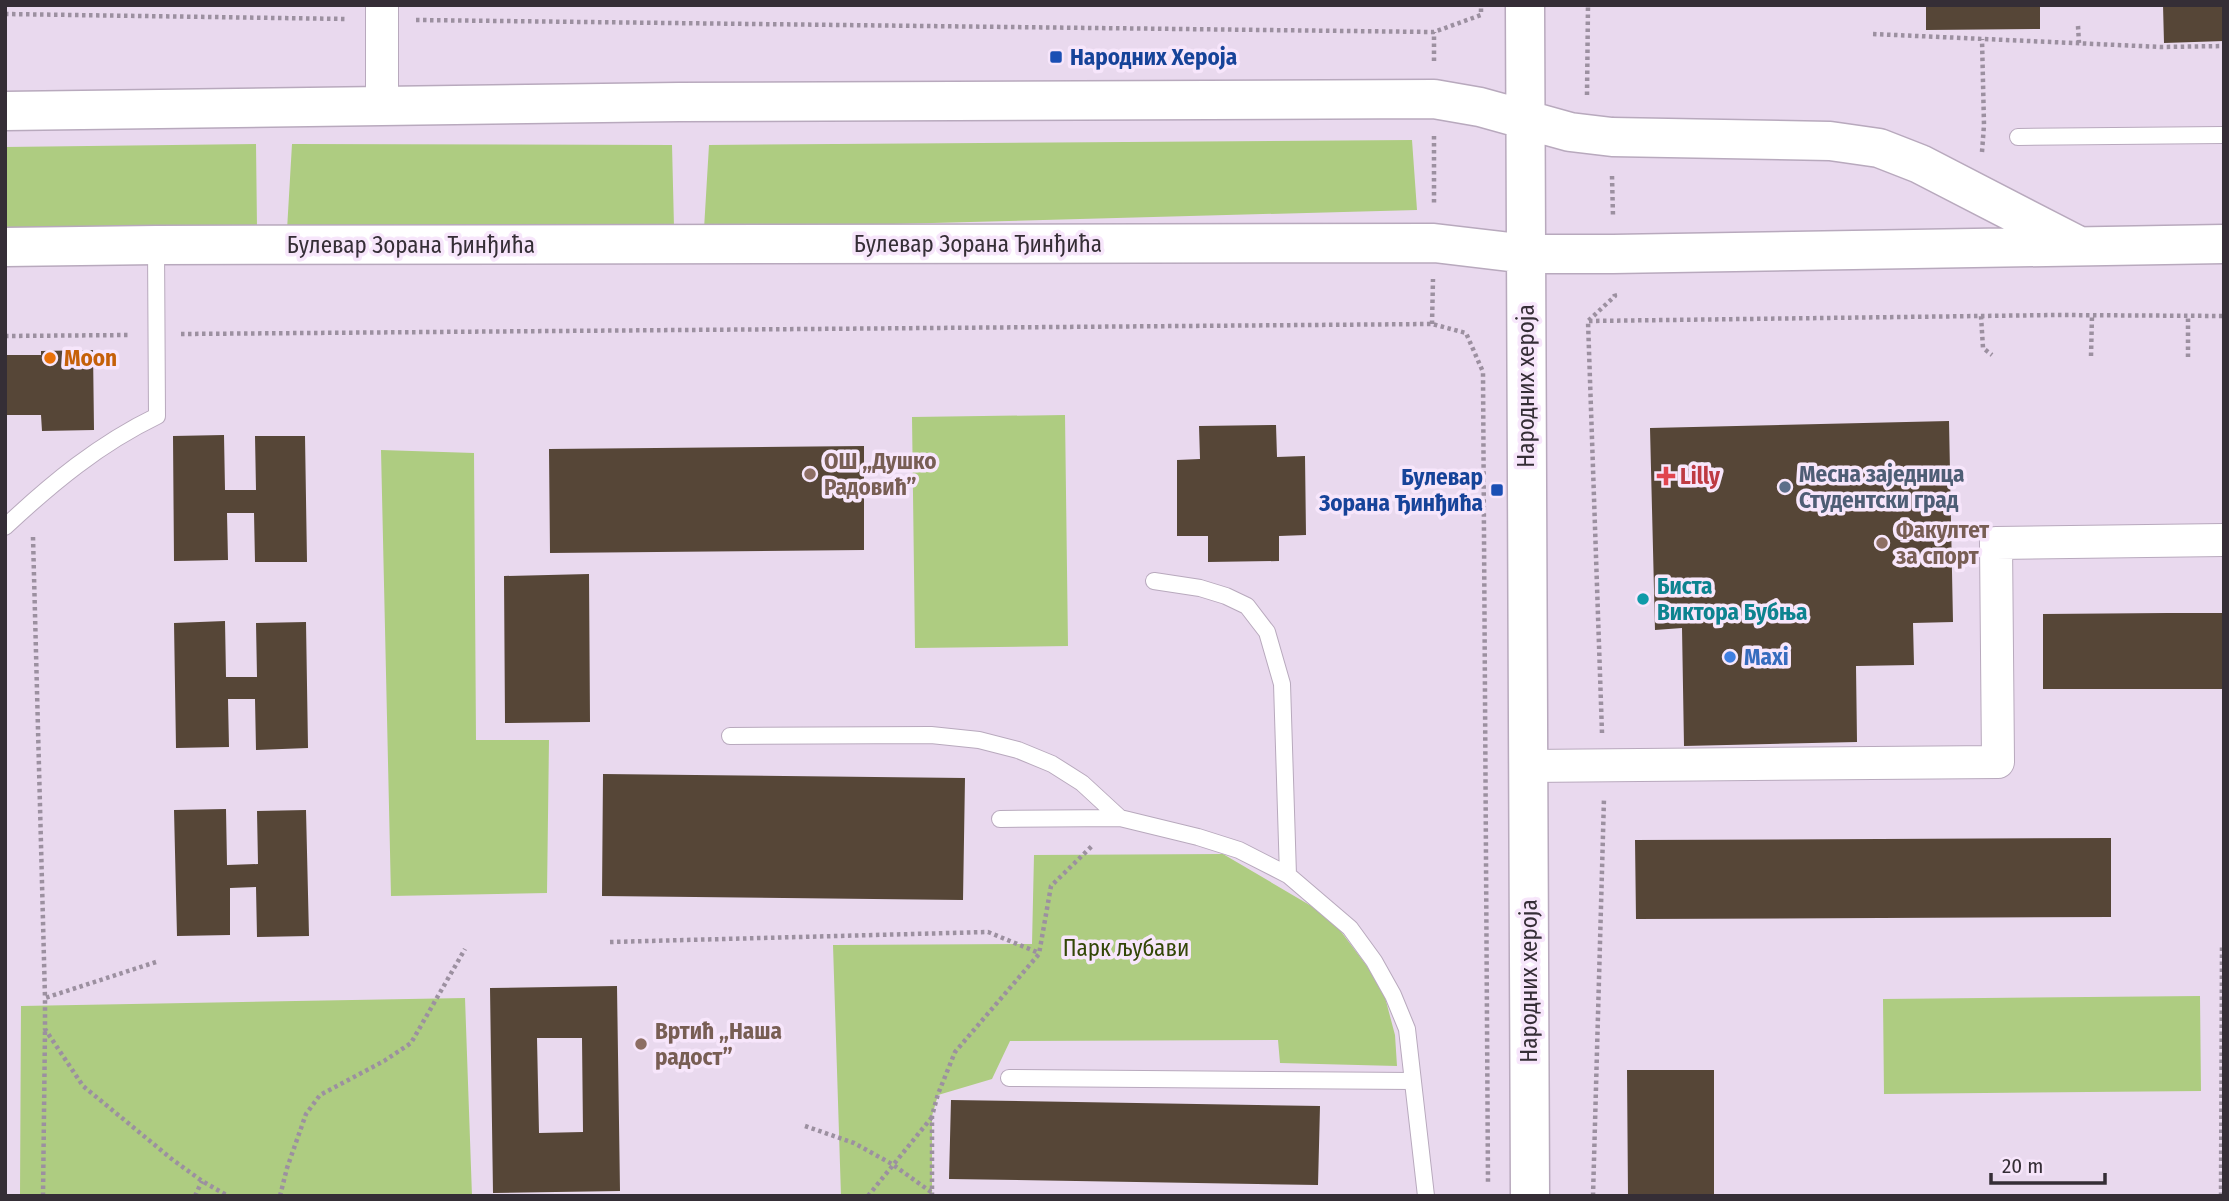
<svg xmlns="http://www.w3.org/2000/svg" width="2229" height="1201" viewBox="0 0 2229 1201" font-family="'Fira Sans Condensed',sans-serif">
<rect width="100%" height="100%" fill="#e9d9ee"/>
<path fill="#aecc81" d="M1412,140L1417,210L704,229L709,145Z
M256,144L257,228L5,229V147Z
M292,144L672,145L674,227L287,230Z
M1065,415L1068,646L915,648L912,417Z
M381,450L474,453L476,740H549L547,893L391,896Z
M1223,854L1330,917L1382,986L1395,1035L1397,1066L1280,1063L1278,1040L1010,1041L992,1079L938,1095L932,1116V1196H841L833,945L1032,944L1034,855Z
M2200,996L2201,1091L1884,1094L1883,999Z
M465,998L472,1196H20L21,1006Z"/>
<path fill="#564637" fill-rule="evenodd" d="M1926,5H2040V29L1926,30Z
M2163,5H2224V41L2164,43Z
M93,350L94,430L42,431L41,415H5V355H41V351Z
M1949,421L1953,622L1913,623L1914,665L1856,666L1857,742L1684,746L1682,628L1655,630L1650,428Z
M1276,425L1277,457L1305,456L1306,535L1279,536V561L1208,562V536H1177V460L1200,459L1199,426Z
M224,435L225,490H256L255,436H305L307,562H255L254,513H227L228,560L174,561L173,436Z
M864,446V550L550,553L549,449Z
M589,574L590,722L505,723L504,576Z
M2167,613H2224V689H2043V614Z
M225,621L226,677H257L256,623L306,622L308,748L256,750L255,699H228L229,747L176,748L174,623Z
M603,774L965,778L963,900L602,896Z
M226,809L227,865L258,864L257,811L306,810L309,936L257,937L256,887L230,888V935L177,936L174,810Z
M2111,838V917L1636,919L1635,840Z
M617,986L620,1191L493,1193L490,988ZM537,1038H582L583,1132L539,1133Z
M1627,1070H1714V1196H1628Z
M951,1100L1320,1106L1318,1185L949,1179Z"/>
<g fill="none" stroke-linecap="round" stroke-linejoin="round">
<defs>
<path id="service" d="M2018,137L2224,135
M5,527C52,483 99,444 157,416L156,245
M1154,581L1200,588L1226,596L1247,606L1267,632L1282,684L1288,875
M730,736L931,735L979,740L1018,750L1052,764L1082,783L1120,818L1198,837L1239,850L1288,875L1350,928L1374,961L1393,995L1407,1029L1426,1196
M1000,819L1120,818
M1009,1078L1413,1081"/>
<path id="minor" d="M382,105V5
M1528,766L1998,762L1996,543L2224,540"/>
<path id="tertiary" d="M1525,5L1530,1196
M5,111L679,102L1434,99L1480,107L1570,132L1612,137L1830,141L1879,148L1920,164L2075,244
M5,247L156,245L1434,243L1526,254H1613L2224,244"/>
</defs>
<use href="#service" stroke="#b8a9bd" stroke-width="18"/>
<use href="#minor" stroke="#b8a9bd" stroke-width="34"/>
<use href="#tertiary" stroke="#b8a9bd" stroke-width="41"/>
<path stroke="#9c90a0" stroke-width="4.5" stroke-dasharray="3.5 3.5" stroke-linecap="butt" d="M5,14L347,19
M416,20L1434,32L1481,15V5
M2078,26L2079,43
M1873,34L2162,47L2224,46
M1434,61V32
M1587,95L1588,5
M1434,136V204
M1982,152L1984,125L1982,39
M1612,176L1613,216
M1981,316L1983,348L1992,355
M1589,321L2057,315L2224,316
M1432,324L1433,279
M181,334L1432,324L1466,333L1483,372L1488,1183
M5,336L130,335
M2091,356L2092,315
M2188,357V316
M33,537L45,998
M1602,733L1588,321L1615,296L1614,292
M610,942L988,932L1039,953
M156,962L45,998V1029L83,1086L173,1160L202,1181L228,1196
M805,1126L854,1143L892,1164L931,1192
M43,1196L45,1030
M195,1196L202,1181
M280,1196L287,1168L306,1114L320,1095L384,1061L411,1043L465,949
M868,1196L932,1117
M932,1196V1116L938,1094L955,1052L1039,954L1051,886L1092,846
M1593,1196L1604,798
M2221,1196L2222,946"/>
<use href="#service" stroke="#fff" stroke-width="16"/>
<use href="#minor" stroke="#fff" stroke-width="32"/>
<use href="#tertiary" stroke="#fff" stroke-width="38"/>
</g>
<g fill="#1a4fb4" stroke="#f7e6fb" stroke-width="2.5">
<rect x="1049" y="50" width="14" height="14" rx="3.5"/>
<rect x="1490" y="483" width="14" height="14" rx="3.5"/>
</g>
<circle fill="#e8710a" stroke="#f7e6fb" stroke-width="2.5" cx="50" cy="358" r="7"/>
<g fill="#8d6e63" stroke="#f7e6fb" stroke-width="2.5">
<circle cx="810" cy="474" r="7"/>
<circle cx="1882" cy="543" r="7"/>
<circle cx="641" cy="1044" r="7"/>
</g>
<path fill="#e0444e" stroke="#f7e6fb" stroke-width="2.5" d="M1662.5 465.5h7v7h7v7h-7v7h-7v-7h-7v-7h7z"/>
<circle fill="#5c6f8a" stroke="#f7e6fb" stroke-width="2.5" cx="1785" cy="487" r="7"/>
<circle fill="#0f9aa8" stroke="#f7e6fb" stroke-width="2.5" cx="1643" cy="599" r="7"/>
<circle fill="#3f7fe0" stroke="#f7e6fb" stroke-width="2.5" cx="1730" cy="657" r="7"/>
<g text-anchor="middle" stroke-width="7" stroke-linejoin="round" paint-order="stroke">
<g font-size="23" font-weight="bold" fill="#164399" stroke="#f7e6fb" text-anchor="start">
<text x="1070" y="65">Народних Хероја</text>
<text x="1483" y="485" text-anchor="end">Булевар<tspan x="1483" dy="26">Зорана Ђинђића</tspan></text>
</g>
<g font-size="23" fill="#352e36" stroke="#f7e6fb">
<text x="978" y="252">Булевар Зорана Ђинђића</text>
<text x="411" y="253">Булевар Зорана Ђинђића</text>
<text transform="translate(1526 386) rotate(-90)" y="8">Народних хероја</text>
<text transform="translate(1529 981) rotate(-90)" y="8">Народних хероја</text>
</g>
<g font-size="23" font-weight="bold" fill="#c56008" stroke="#f7e6fb" text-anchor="start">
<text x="64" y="366">Moon</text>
</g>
<g font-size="23" font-weight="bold" fill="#785e54" stroke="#f7e6fb" text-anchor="start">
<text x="824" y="469">ОШ „Душко<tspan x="824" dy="26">Радовић”</tspan></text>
<text x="1896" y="538">Факултет<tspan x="1896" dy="26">за спорт</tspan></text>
<text x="655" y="1039">Вртић „Наша<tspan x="655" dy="26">радост”</tspan></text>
</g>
<g font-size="23" font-weight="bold" fill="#4e5e75" stroke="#f7e6fb" text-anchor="start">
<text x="1799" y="482">Месна заједница<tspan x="1799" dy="26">Студентски град</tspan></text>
</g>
<g font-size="23" font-weight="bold" fill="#be3a42" stroke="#f7e6fb" text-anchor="start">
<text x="1680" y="484">Lilly</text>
</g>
<g font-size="23" font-weight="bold" fill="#0d838f" stroke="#f7e6fb" text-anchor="start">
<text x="1657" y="594">Биста<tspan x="1657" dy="26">Виктора Бубња</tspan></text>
</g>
<g font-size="23" font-weight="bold" fill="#366cbe" stroke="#f7e6fb" text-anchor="start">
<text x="1744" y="665">Maxi</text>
</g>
<g font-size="23" fill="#334707" stroke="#f7e6fb">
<text x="1126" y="956">Парк љубави</text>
</g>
</g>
<rect width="2229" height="1201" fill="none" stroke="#352e36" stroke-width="14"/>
<path d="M1991 1173v10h114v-10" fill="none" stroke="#352e36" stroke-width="3.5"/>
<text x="2002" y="1173" font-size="21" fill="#352e36" stroke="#f7e6fb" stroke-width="5" paint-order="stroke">20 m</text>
</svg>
